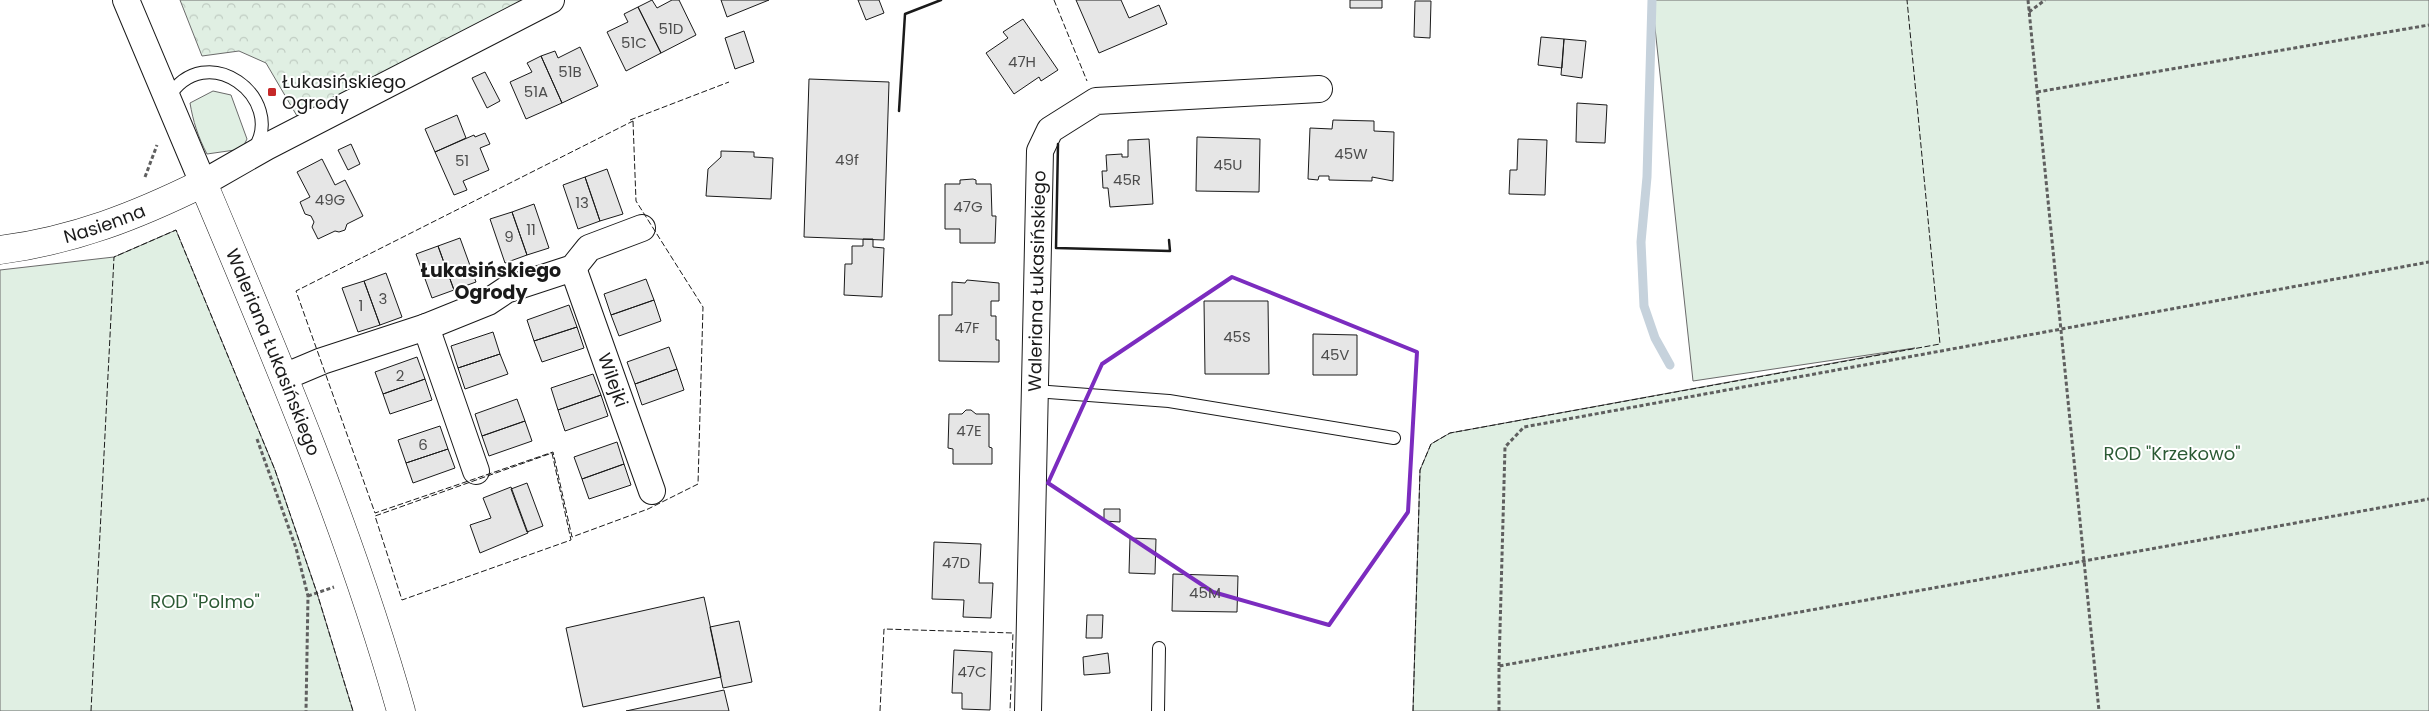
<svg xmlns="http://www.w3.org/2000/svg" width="2429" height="711" viewBox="0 0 2429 711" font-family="Poppins,sans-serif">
<defs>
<pattern id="forest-crowns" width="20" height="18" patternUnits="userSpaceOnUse" patternTransform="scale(1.25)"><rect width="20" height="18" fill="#e0efe3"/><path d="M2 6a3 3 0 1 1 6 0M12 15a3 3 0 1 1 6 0" fill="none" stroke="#c0ccc2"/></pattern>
</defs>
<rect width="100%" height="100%" fill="#fff"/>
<path fill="#e0efe3" stroke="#6a6a6a" d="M1652,0H2429V711H1413L1420,470L1431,444L1450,433L1915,348L1693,381Z
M213,91L231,95L247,139L242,149L207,154C198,137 193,121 190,103Z
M176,230L275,470L317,593L353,711H0V270L114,257Z"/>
<path fill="url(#forest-crowns)" stroke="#6a6a6a" d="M180,0H526L297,116L266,63L239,51L202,56Z"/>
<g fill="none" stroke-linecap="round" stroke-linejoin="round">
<path stroke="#c6d2dc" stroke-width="9" d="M1652,0L1647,177L1641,242L1644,306L1655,338L1670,365"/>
</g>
<path fill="#e6e6e6" stroke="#1a1a1a" d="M652,0L657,8L672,0H679L696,35L661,53L638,7Z
M721,0H769L727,17Z
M858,0H879L884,13L866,20Z
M1076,0H1121L1129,18L1159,5L1167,24L1099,53Z
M1350,0H1382V8H1350Z
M1415,1H1431L1430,38L1414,37Z
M638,7L661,53L626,71L607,32L628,22L624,14Z
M1023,19L1058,70L1041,81L1039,77L1014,94L986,53L1008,38L1003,32Z
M744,31L754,62L735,69L725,38Z
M1541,37L1564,39L1562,68L1538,65Z
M1564,39L1586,41L1582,78L1561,75Z
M580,47L598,86L562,103L541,56L555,51L558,58Z
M541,56L562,103L526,119L510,82L532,72L527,63Z
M485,72L500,101L487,108L472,78Z
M809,79L889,82L884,240L804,237Z
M1577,103L1607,105L1605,143L1576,142Z
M457,115L466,138L435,152L425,129Z
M1333,120L1374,121V131L1394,132L1393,181L1372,177V181L1329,180V176H1319L1318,180L1308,179L1310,128L1332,129Z
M485,133L490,144L480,148L489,170L463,181L467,190L454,195L435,152L474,135L475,137Z
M1197,137L1260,139L1259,192L1196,191Z
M1149,139L1153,204L1110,207L1108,188H1103L1102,171H1107L1106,155L1122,154V157H1128V140Z
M1518,139L1547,140L1545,195L1509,194L1510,170H1517Z
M351,144L360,164L348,170L338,150Z
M721,151L754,152V157L773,158L771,199L706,196L708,169L721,157Z
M322,159L335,185L345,180L363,216L347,224L345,230L339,232L335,231L318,239L312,227L314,222L311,216L305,214L300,202L310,197L297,172Z
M607,169L623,214L600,221L585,177Z
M585,177L600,221L578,229L563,185Z
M973,179L976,180V184H991L992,216H996L995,243H960V229H945V184H960V180Z
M534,204L549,248L527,255L512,212Z
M512,212L527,255L505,263L490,219Z
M460,238L476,282L454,290L438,246Z
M863,239H873V247L884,248L882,297L844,295L845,264H852V246H863Z
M438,246L454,290L432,298L416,254Z
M386,273L402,317L380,325L364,281Z
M646,279L654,300L611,315L604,294Z
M967,280L999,283V301H991V316H996V340H999V362L939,361V315H952V282L965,283Z
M364,281L380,325L358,332L342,288Z
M654,300L661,321L619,336L611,315Z
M1204,301H1268L1269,374H1205Z
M569,305L577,327L534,341L527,320Z
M577,327L584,348L542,362L534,341Z
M493,332L500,354L458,368L451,346Z
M1313,334L1357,335V375H1313Z
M669,347L677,369L635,384L627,362Z
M500,354L508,374L465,389L458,368Z
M417,357L425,379L383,394L375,372Z
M677,369L684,390L642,405L635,384Z
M593,374L601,395L558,410L551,388Z
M425,379L432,400L390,414L383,394Z
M601,395L608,416L565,431L558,410Z
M517,399L525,421L482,436L475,414Z
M966,410H971L976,414H989V447L992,448V464H953V449L948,448L949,414H962Z
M525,421L532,441L489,456L482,436Z
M440,426L448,449L406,463L398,440Z
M617,442L624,464L582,479L574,457Z
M448,449L455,468L413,483L406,463Z
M624,464L631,485L589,499L582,479Z
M527,483L543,526L527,532L511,489Z
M511,487L528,533L480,553L470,525L491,518L483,498Z
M1104,509H1120V522L1104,521Z
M1130,538L1156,539L1155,574L1129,573Z
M934,542L981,544L979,583H993L991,618L963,617L964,600L932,599Z
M1173,574L1238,576L1237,612L1172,611Z
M704,597L721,677L583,707L566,628Z
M1087,615H1103L1102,638H1086Z
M739,621L752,682L723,688L710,627Z
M954,650L992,652L990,710L962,709V693H952Z
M1108,653L1110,673L1084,675L1083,657Z
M724,690L729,711H626Z"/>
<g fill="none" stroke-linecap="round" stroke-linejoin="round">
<defs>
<path id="service" d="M168,98C206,36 287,99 254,149
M1035,391L1169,401L1394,438
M1158,711L1159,648"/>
<g id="minor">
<path d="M126,0L203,183L266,147L551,0"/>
<path id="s1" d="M573,268L652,491"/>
<path d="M426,327L476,471"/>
<path d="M284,377L322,361L426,327L488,302L506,290L573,268L589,248L642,228"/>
<path id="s2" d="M1028,711L1040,151L1050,130L1096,101L1319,89"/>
</g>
<g id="tertiary">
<path id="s3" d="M0,250C75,240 136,216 203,183C276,356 350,530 401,711"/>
</g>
</defs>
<use href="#service" stroke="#1a1a1a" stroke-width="14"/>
<use href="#minor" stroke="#1a1a1a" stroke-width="28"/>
<use href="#tertiary" stroke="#1a1a1a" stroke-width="29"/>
<path stroke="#5f5f5f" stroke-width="3" stroke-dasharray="4 2.5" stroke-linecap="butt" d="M2028,0L2099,711
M2029,12L2045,0
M2037,92L2429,25
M145,177L157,145
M257,439L296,548L308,596L306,711
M308,596L334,587
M1499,666L1505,447L1524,427L2429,262
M1499,711V666L2429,499"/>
<use href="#service" stroke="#fff" stroke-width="12"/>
<use href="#minor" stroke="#fff" stroke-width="26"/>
<use href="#tertiary" stroke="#fff" stroke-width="28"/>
<path stroke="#1a1a1a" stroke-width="1" stroke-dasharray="6 2.5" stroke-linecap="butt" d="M1054,0L1087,81
M630,120L729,82
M633,121L636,201L703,307L698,484L648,509L572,537L553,452L375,513L296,291Z
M552,453L571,540L402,600L375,516Z
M91,711L114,257L176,230L275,470L317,593L353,711
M880,711L884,629L1013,633L1010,711
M1413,711L1420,470L1431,444L1450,433L1940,344L1907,0"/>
<path stroke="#1a1a1a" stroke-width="2.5" d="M899,111L905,14L941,0
M1058,144L1056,248L1170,251L1169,240"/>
</g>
<path fill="none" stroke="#7b2cbf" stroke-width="4" stroke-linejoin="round" d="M1232,277L1417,352L1408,512L1329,625L1213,592L1048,483L1102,364Z"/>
<rect fill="#c62828" stroke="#fff" stroke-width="2" x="267" y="87" width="10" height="10" rx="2.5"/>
<g text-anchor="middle" stroke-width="4" stroke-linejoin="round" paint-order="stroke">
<g font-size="15" fill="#4d4d4d">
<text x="671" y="34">51D</text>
<text x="634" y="48">51C</text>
<text x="1022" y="67">47H</text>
<text x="570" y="77">51B</text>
<text x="536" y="97">51A</text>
<text x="1351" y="159">45W</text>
<text x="847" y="165">49f</text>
<text x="462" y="166">51</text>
<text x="1228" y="170">45U</text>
<text x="1127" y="185">45R</text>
<text x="330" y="205">49G</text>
<text x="582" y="208">13</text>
<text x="968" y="212">47G</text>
<text x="531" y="235">11</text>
<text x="509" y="242">9</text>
<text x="383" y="304">3</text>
<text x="361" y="311">1</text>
<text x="967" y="333">47F</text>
<text x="1237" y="342">45S</text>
<text x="1335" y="360">45V</text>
<text x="400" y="381">2</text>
<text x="969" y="436">47E</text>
<text x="423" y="450">6</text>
<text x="956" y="568">47D</text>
<text x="1205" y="598">45M</text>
<text x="972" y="677">47C</text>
</g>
<g font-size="18" fill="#1a1a1a" stroke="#fff" text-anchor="start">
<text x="282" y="88">Łukasińskiego<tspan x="282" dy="21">Ogrody</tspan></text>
</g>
<g font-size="18" fill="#1a1a1a" stroke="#fff">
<text dy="6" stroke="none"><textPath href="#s3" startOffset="108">Nasienna</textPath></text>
<text dy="6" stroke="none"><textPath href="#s2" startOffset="430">Waleriana Łukasińskiego</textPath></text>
<text dy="6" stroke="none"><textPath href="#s3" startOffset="398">Waleriana Łukasińskiego</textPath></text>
<text dy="6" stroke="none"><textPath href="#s1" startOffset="119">Wilejki</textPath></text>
</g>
<g font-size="18" fill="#2b5a34" stroke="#fff">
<text x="2172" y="460">ROD "Krzekowo"</text>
<text x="205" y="608">ROD "Polmo"</text>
</g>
<g font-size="19" font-weight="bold" fill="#1a1a1a" stroke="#fff">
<text x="491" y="277">Łukasińskiego<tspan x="491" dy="22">Ogrody</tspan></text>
</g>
</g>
</svg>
